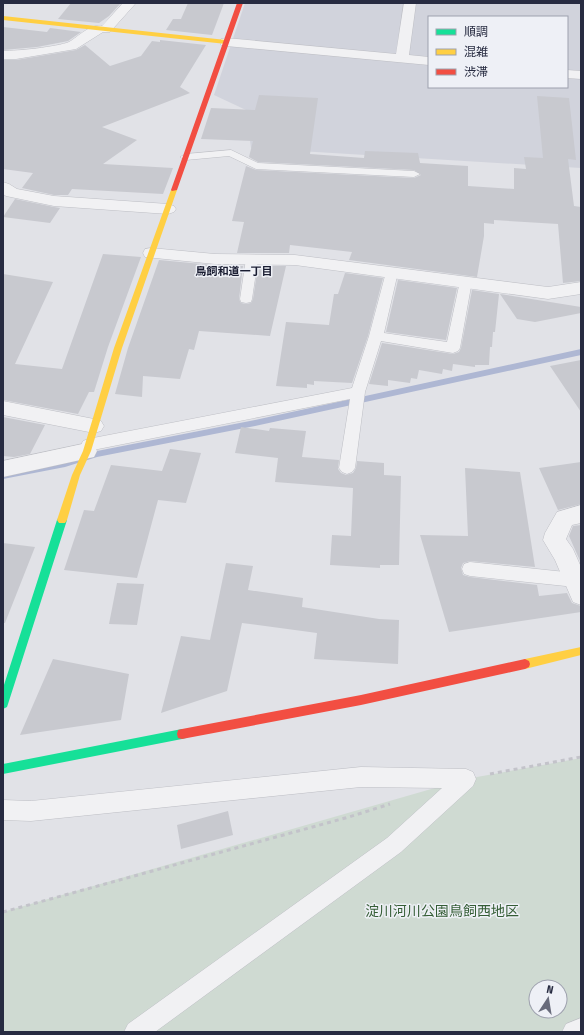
<svg xmlns="http://www.w3.org/2000/svg" width="584" height="1035" viewBox="0 0 584 1035" font-family="'Fira Sans Condensed','Noto Sans JP',sans-serif">
<rect width="100%" height="100%" fill="#e1e2e7"/>
<path fill="#d1d3dc" fill-rule="evenodd" d="M245,3H581V168L251,148L246,110L214,95ZM429,17H567V87H429Z"/>
<path fill="#cfdad2" fill-rule="evenodd" d="M581,758V1032H3V912L466,779ZM536,987H560V1011H536Z"/>
<g fill="none" stroke-linecap="round" stroke-linejoin="round">
<path fill="#aeb7d3" fill-rule="evenodd" d="M581,349V355L255,426L97,457L65,467L3,479V473L65,461L97,451L255,420Z"/>
</g>
<path fill="#c8c9cf" d="M71,3H121L109,16L99,23L58,19Z
M188,3H224L212,35L166,30L173,19H181Z
M3,27L47,32L50,28L81,32L68,41L63,42L37,47L3,50Z
M160,40L206,45L180,87L190,93L102,127L137,140L103,164L173,168L163,194L72,189L68,195H54L22,188L33,173L3,169V60H16L76,50L85,45L110,66L141,56L152,41L160,42Z
M259,95L318,98L310,154L364,158L365,151L418,153L420,163L468,166V186L514,189V168L526,169L524,157L543,158L537,96L569,98L576,160L568,159L574,206L581,207V281L563,283L558,224L494,220V224L484,223V236L477,277L349,260L352,252L290,245L289,253H237L244,222L232,221L246,166L256,170L414,178L421,175L414,170L258,162L249,157L253,141L201,139L211,108L255,110Z
M15,199L54,207L60,208L50,223L3,217Z
M103,254L141,257L108,347L94,392H89L78,414L3,400V274L53,282L15,364L62,369Z
M159,260L234,267V266H243L239,299L241,303L246,304L251,303L253,299L258,266H286L270,336L199,331L194,350L189,349L180,379L143,376L142,397L115,394L128,348Z
M345,273L383,278L368,336L352,383L314,381V385L307,384V388L276,386L286,322L329,325L334,294H338Z
M398,280L457,288L446,340L386,332Z
M472,290L499,294L495,332H493L492,347H490L489,365H475V367L453,364L452,371L443,369L442,374L419,370L417,379L411,378L410,383L388,380V386L369,384L382,343L453,354L459,352L461,348Z
M500,294L581,307V313L535,322L517,319Z
M581,360V412L550,366Z
M3,417L45,425L30,454L14,457L3,456Z
M241,427L269,431L270,428L306,431L302,457L339,460L338,469L341,473L346,475L353,473L356,468L357,461L384,463V475L401,476L399,565H380V568L330,565L332,535L351,536L353,488L275,482L278,458L235,453Z
M170,449L201,453L186,503L158,500L137,578L64,570L84,510L94,511L111,465L162,471Z
M581,462V504L558,510L539,468Z
M465,468L520,472L535,567L470,561L463,563L461,568L463,575L470,577L537,585L539,596L567,593L572,603L581,606V612L449,632L420,535L468,536Z
M581,525V563L569,536L573,526Z
M3,543L35,547L5,623H3Z
M226,563L253,566L248,590L303,598L302,607L379,619L399,620L398,664L314,659L317,633L242,623L227,691L161,713L181,636L210,640Z
M117,583L144,584L137,625L109,624Z
M53,659L129,674L121,720L20,735Z
M228,811L233,835L181,849L177,825Z"/>
<g fill="none" stroke-linecap="round" stroke-linejoin="round">
<defs>
<path id="lane" d="M231,150L258,163L414,171L420,174L414,177L256,169L229,156L186,160L180,157L186,154Z
M252,255L256,256L258,259L252,299L251,302L246,303L241,302L240,299L246,259L248,256Z
M392,268L396,269L398,272L384,333L447,342L460,281L461,278H471L472,281L460,348L458,351L453,353L381,341L365,392L355,468L352,472L347,474L342,472L339,468L350,399L88,451L83,449L81,445L83,441L88,439L352,388L369,336L386,272L388,269Z
M470,562L575,573L581,575V585L575,587L470,576L464,574L462,569L464,564Z
M361,767L466,769L473,772L476,779L473,786L401,852L155,1032H124L128,1024L387,838L442,788L361,787L31,821L3,820V800L31,801Z
M581,1018V1032H562L566,1024Z"/>
<path id="street" d="M123,3H136L110,32H103L76,49L16,59H3V51C17,51 57,47 69,42C78,37 91,23 102,26Z
M404,3H416L409,55L429,57V65L226,46L221,45L220,42L221,39L226,38L396,54Z
M567,70L581,71V79L567,78Z
M3,182L9,184L17,189L54,196L168,204L174,206L176,209L174,212L168,214L54,206L6,196L3,194Z
M151,248L215,254L295,255L548,287L581,282V294L548,299L295,265L215,264L145,257L143,253L145,249Z
M3,401L94,419L101,421L104,426L101,431L94,433L3,415Z
M87,443L94,445L97,451L94,457L3,477V461Z
M581,505V523L572,525L566,539L573,549L581,567V605L573,602L555,560L543,540L545,533L557,512Z"/>
</defs>
<use href="#lane" stroke="#bebfc5" stroke-width="1"/>
<use href="#street" stroke="#bebfc5" stroke-width="1"/>
<path stroke="#c3c3ca" stroke-width="3" stroke-dasharray="4 4" stroke-linecap="butt" d="M490,774L581,757
M3,912L349,817L390,804"/>
<use href="#lane" fill="#f1f1f3" fill-rule="evenodd"/>
<use href="#street" fill="#f1f1f3" fill-rule="evenodd"/>
<path fill="#16e098" fill-rule="evenodd" d="M62,516L65,517L67,520L8,704L7,707L3,709V688L57,520L59,517Z
M182,729L186,730L187,734L186,738L182,739L3,774V764Z"/>
<path fill="#ffcf43" fill-rule="evenodd" d="M3,16L226,40L229,42L226,44L3,20Z
M174,188L177,190L122,348L91,451L80,475L67,520L65,523H59L57,520L72,475L83,451L114,348L171,190Z
M581,647V655L525,669L521,667L520,664L521,661L525,659Z"/>
<path fill="#f24e42" fill-rule="evenodd" d="M237,3H243L177,190L172,191L171,190Z
M525,659L529,661L530,664L529,667L525,669L361,705L182,739L178,738L177,734L178,730L182,729L361,695Z"/>
</g>
<g text-anchor="middle" stroke-width="3" stroke-linejoin="round" paint-order="stroke">
<g font-size="11" font-weight="bold" fill="#191c31" stroke="#eef0f6">
<text x="234" y="275">鳥飼和道一丁目</text>
</g>
<g font-size="14" fill="#345d35" stroke="#eef0f6">
<text x="442" y="916">淀川河川公園鳥飼西地区</text>
</g>
</g>
<rect width="584" height="1035" fill="none" stroke="#272b41" stroke-width="8"/>
<rect x="428" y="16" width="140" height="72" fill="#eef0f6" stroke="#9ea1ae"/>
<rect x="436" y="29" width="20" height="6" fill="#16e098" stroke="#9ea1ae"/>
<text x="464" y="36" font-size="12" fill="#272b41">順調</text>
<rect x="436" y="49" width="20" height="6" fill="#ffcf43" stroke="#9ea1ae"/>
<text x="464" y="56" font-size="12" fill="#272b41">混雑</text>
<rect x="436" y="69" width="20" height="6" fill="#f24e42" stroke="#9ea1ae"/>
<text x="464" y="76" font-size="12" fill="#272b41">渋滞</text>
<g transform="translate(548 999) rotate(12)"><circle r="19" fill="#eef0f6" stroke="#9ea1ae"/>
<path d="M0-3L7 15L0 10L-7 15Z" fill="#686b7b"/>
<text y="-6" font-size="11" font-weight="bold" text-anchor="middle" fill="#272b41">N</text>
</g>
</svg>
